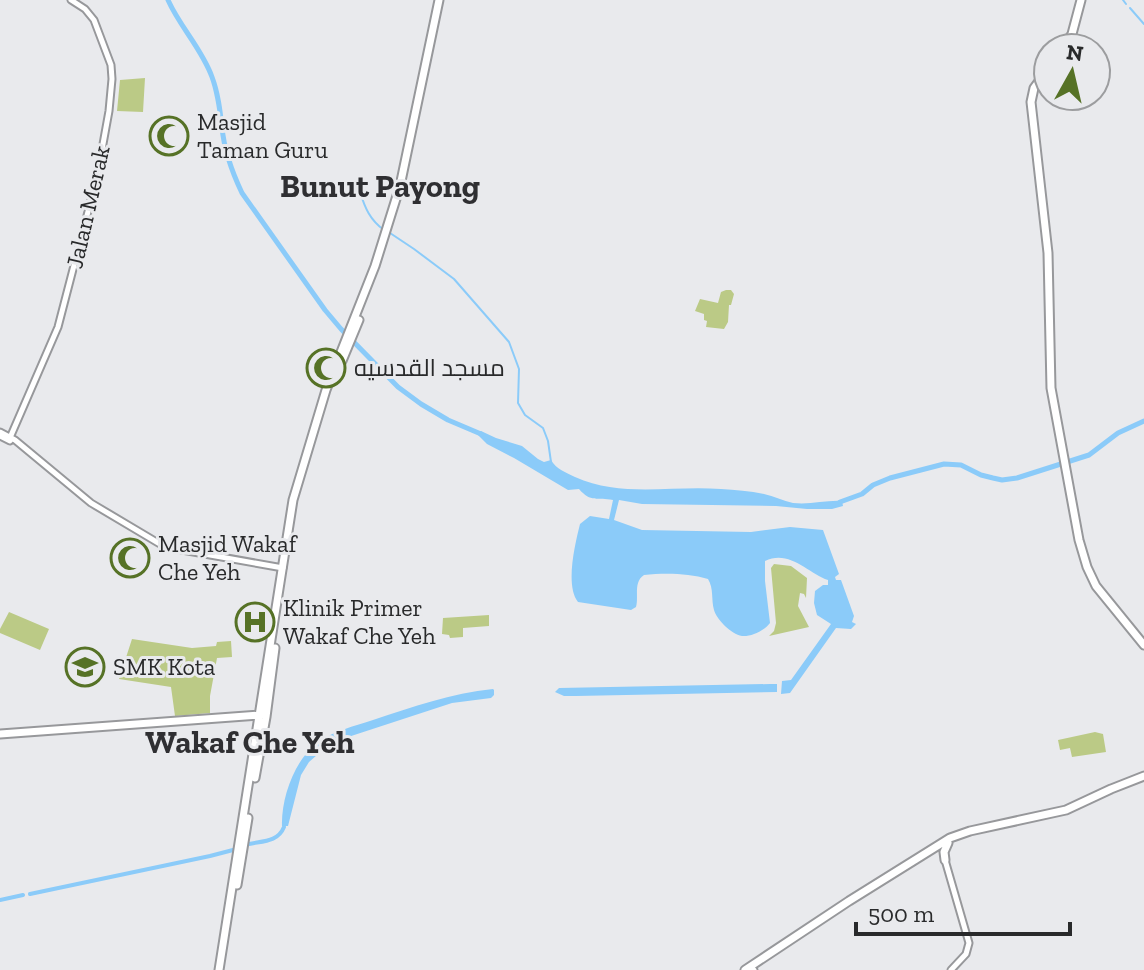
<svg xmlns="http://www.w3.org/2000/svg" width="1144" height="970" viewBox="0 0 1144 970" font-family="'Zilla Slab',Cairo,serif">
<rect width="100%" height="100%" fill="#e9eaed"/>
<path fill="#bbca86" d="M145,78L143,112L117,111L120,80Z
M726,290H731L734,294L731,305H729L728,322L724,329L706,327L707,321L704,320V314L695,311L700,299L718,303L721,292Z
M774,564L791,566L807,578L806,598L804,594L800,593L798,606L809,627L769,636L774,631L776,623L771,568Z
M9,612L49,629L40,650L0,633V629Z
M489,615V626L463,628V637L450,638L449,635L442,634L443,618Z
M132,639L192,648L216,646L217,642L231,641L232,657L217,658L210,696V713L175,716L171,687L119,679Z
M1095,732L1103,734L1106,752L1072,757L1070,748L1060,750L1058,740Z"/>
<path fill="#8bcbf9" d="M481,431L496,438L522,446L538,459L544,462L551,460C556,469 565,472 575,477C622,498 672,485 721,489C735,490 750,491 764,494C774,496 783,501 793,503C810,505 826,500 842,501L843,506L832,509H807L776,506L642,504L619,500L614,520L642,530L751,532L790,527L823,530L839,574L835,577L836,580H841L854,616L852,622L856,624L851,629L836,628L790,693L781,694L782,681L791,680L831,624L817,615L814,603L815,591L823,585H828V580C808,573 789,549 765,561V581L770,623C765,630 751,637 742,636C731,634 717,620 714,610C711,599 714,589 708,579C688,573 664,573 644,575C633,582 639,597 636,607L631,610L578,602C565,586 575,544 580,524L590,516L609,519L613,500C597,497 591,503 579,489L568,490L514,458L487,444L478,435L477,432Z
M770,684H777V692L576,696H564L555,692L559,688Z
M493,689L494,690V695L491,698L452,703L342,739L325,748L309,762L301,775L288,826H282C281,799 294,761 316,744C332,731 355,726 373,720C413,707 451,693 493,689Z"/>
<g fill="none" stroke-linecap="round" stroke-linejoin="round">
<path stroke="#8bcbf9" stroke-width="2" d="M1123,0L1126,4
M1130,8L1144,24
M360,192C365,208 370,220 384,230
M390,233L414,249L454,279L509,342L519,369L518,403L525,415L543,428L548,441L551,462"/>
<path stroke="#8bcbf9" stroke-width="4" d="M249,844C263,841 278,842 284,827
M30,894L210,856L233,850
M0,900L23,895"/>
<path stroke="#8bcbf9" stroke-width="5" d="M168,0C180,27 202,49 212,77C218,93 220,110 222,127C224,150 232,172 242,193L325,310L341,329L398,387L421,404L448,420L481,434
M840,502L862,494L873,485L890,478L944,464L961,465L981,475L993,478L1002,480L1017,478L1089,455L1118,433L1144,421"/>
<defs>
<path id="minor" d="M0,432L15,440L91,503L165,547L283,568
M0,436L10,441
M9,440L58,327L97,177L109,111L112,79L111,65L94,20L85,9L71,0
M945,860L969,943L966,954L951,970
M753,969L754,970"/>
<path id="major" d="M1063,48L1072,34L1081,0
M1048,69L1034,88L1031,102L1048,253L1051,388L1079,540L1087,567L1096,586L1144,645
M342,361L359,320
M0,734L260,715
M255,778L266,717L275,648
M945,860L944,852L948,843
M237,885L248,818
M219,970L293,500L326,390L375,266L400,186L439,0
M745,970L849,901L950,838L970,831L1066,810L1111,789L1144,776"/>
</defs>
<use href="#minor" stroke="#97989b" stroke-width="9"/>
<use href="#major" stroke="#97989b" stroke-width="11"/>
<use href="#minor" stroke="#fff" stroke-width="5"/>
<use href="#major" stroke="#fff" stroke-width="7"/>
</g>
<defs>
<symbol id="mosque-ring" viewBox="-11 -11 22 22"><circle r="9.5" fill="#e9eaed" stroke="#567226" stroke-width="1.5"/><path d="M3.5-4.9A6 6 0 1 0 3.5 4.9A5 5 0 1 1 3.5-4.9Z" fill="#567226"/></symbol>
<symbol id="hospital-ring" viewBox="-11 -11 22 22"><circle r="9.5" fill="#e9eaed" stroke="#567226" stroke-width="1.5"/><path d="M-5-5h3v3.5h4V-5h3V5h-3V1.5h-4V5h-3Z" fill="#567226"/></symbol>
<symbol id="school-ring" viewBox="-11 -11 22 22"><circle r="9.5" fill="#e9eaed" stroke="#567226" stroke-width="1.5"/><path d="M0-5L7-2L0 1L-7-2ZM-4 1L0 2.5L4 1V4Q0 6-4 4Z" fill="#567226"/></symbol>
</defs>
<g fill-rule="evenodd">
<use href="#mosque-ring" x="147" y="114" width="44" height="44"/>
<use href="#mosque-ring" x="304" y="346" width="44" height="44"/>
<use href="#mosque-ring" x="108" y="536" width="44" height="44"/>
<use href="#hospital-ring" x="233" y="600" width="44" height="44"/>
<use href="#school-ring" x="63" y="645" width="44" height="44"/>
</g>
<g text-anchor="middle" stroke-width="6" stroke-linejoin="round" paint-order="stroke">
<g font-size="24" fill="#292a2b" stroke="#e9eaed" text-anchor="start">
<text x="197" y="130">Masjid<tspan x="197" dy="28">Taman Guru</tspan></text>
<text x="354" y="376">مسجد القدسيه</text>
<text x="158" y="552">Masjid Wakaf<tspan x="158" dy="28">Che Yeh</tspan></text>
<text x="283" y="616">Klinik Primer<tspan x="283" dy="28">Wakaf Che Yeh</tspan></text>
<text x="113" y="675">SMK Kota</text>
</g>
<g font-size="24" fill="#292a2b" stroke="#e9eaed">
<text transform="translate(88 207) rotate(-77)" y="8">Jalan Merak</text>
</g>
<g font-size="32" font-weight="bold" fill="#2f2f32" stroke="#e9eaed">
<text x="380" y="197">Bunut Payong</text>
<text x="250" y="753">Wakaf Che Yeh</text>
</g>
</g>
<g transform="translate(1072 72) rotate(8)"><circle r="38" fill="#e9eaed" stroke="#9c9d9f" stroke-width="2"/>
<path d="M0-6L14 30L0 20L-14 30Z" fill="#567226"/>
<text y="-12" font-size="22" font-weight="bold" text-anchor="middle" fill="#292a2b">N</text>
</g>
<path d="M856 922v12h214v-12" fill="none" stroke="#292a2b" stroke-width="4"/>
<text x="868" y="922" font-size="24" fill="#292a2b" stroke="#e9eaed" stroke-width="6" paint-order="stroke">500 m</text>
</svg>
